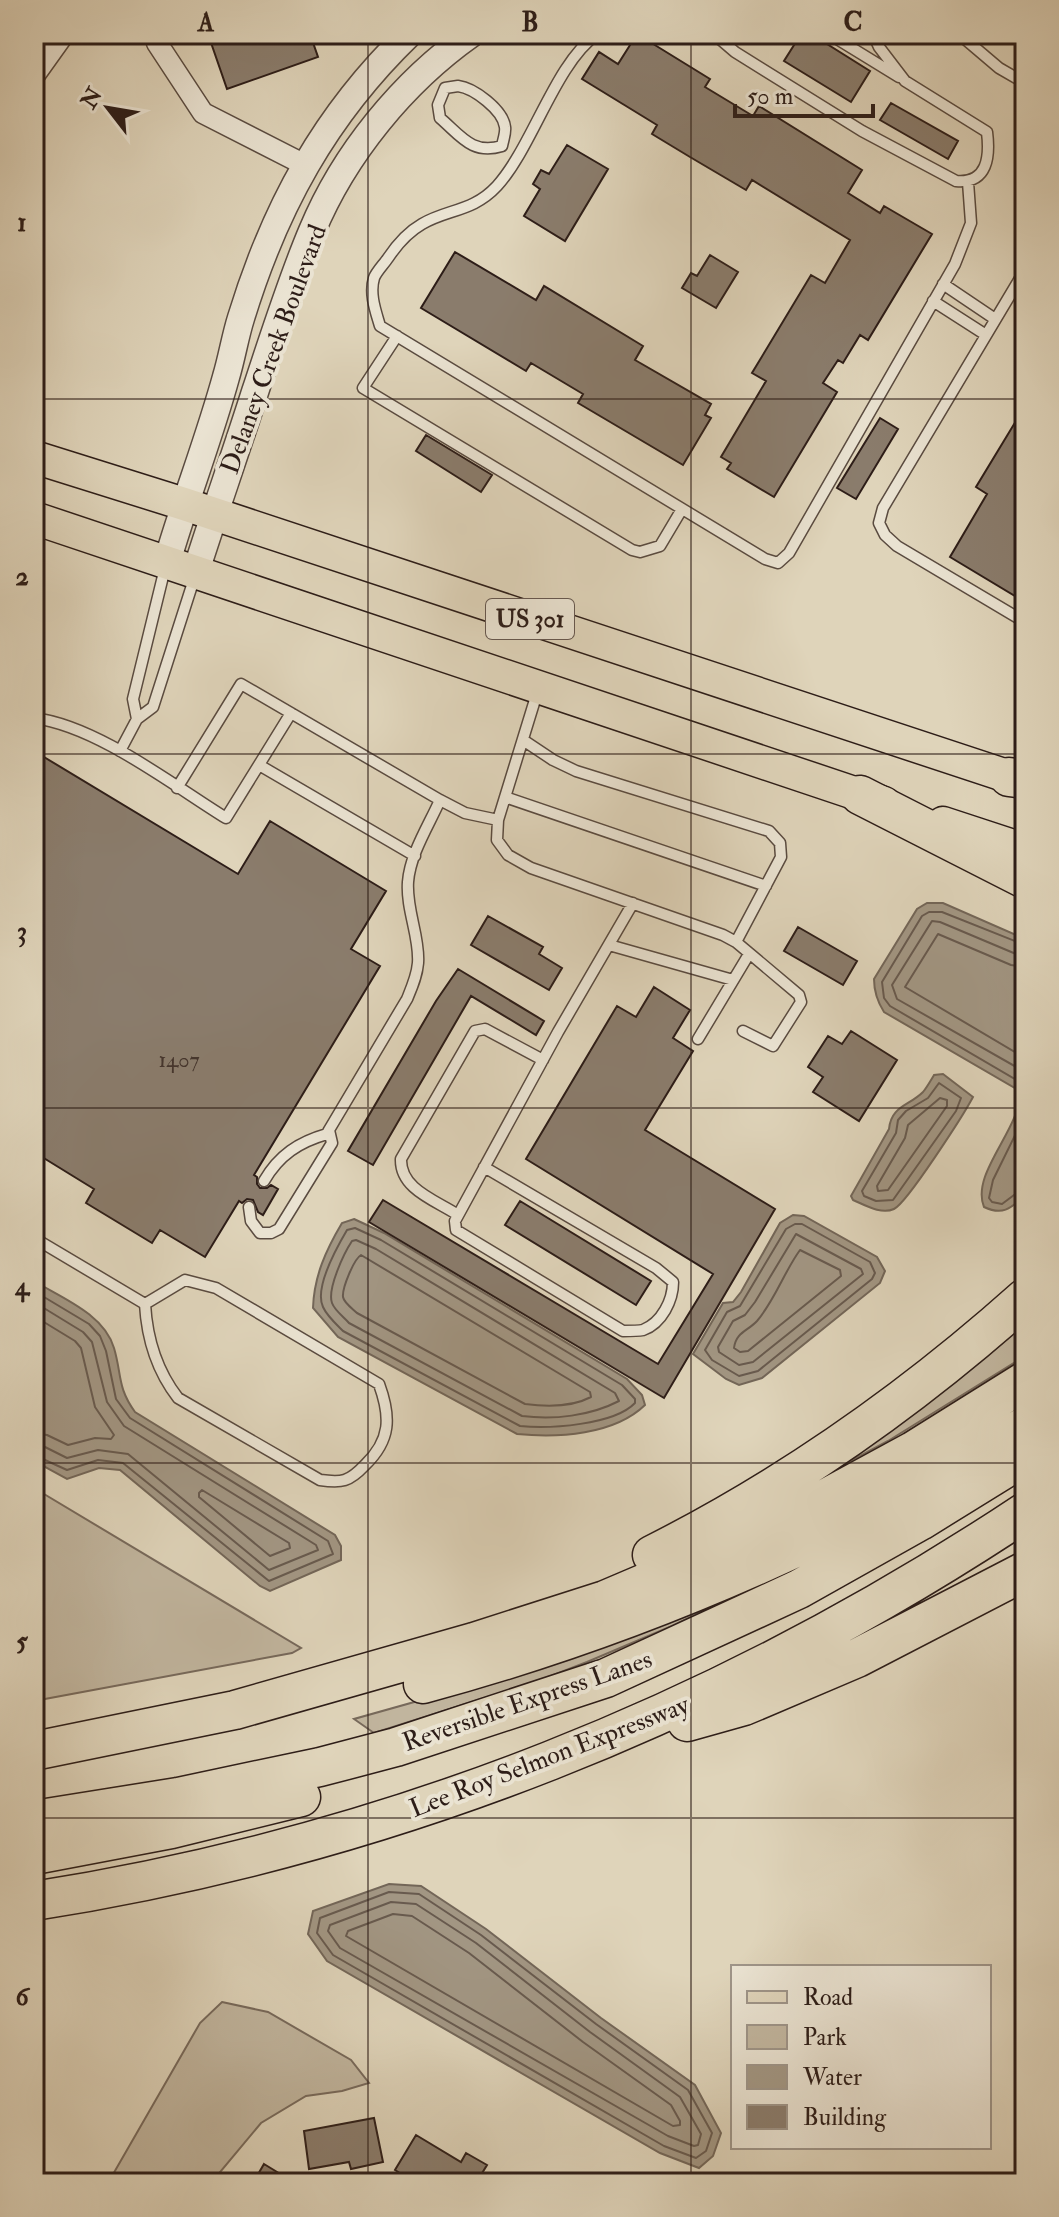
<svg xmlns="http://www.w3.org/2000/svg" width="1059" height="2217" viewBox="0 0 1059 2217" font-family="'IM FELL Double Pica',serif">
<rect width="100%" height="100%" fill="#dfd4ba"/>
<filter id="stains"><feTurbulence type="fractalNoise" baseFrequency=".0025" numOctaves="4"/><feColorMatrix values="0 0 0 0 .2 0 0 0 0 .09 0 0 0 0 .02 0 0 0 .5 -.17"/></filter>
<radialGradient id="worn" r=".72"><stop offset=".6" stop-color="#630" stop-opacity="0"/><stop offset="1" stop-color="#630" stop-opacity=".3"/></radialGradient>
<path fill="#c1b59e" stroke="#77695b" stroke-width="2" d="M1025,1310V1356L888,1441L847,1463L840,1454Z
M34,1488L301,1648L292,1653L34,1701Z
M791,1568L672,1626L587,1662L538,1681L374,1733L354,1719L496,1679Z
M222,2002L268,2012L351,2060L369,2083L342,2091L306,2096L261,2123L211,2183H108L200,2023Z"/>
<path fill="#a29683" stroke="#736658" stroke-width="2" d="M927,903H943L1025,939V1196C1011,1208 1003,1216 984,1207C970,1173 1022,1128 1020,1091L884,1012C877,1001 874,992 874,979L917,909Z
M943,1074L973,1097C964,1114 907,1203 894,1209C881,1215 865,1205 853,1200L851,1196L889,1129C891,1106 909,1106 923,1092C927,1087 931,1080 934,1075Z
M793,1215L804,1216L877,1257L885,1271L880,1283L762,1378L739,1385L726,1379L693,1354L723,1303L733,1302L741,1292L780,1223Z
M354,1219L384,1233L627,1379L642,1395L645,1405C614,1435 558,1438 517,1434L338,1337L313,1308C314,1276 326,1250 342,1223Z
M34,1281C62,1298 104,1314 114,1348C122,1375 117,1387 135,1412L335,1535L341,1546V1560L270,1591L260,1586L120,1470L99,1468L67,1479L34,1461Z
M389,1884L421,1886L486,1929L601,2018L695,2085L721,2133L713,2156L699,2168L660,2153L327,1961L308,1934L313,1911Z"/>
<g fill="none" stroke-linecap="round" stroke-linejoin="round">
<path stroke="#685a4e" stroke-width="2" d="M1025,945L942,912H929L922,916L882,982L884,998L890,1006L1025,1085
M1025,955L1016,954L940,922L932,921L892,985L897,999L1025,1072
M1025,967L1011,965L938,934L905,987L1025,1058
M939,1083L961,1098L956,1111L893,1200L876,1201L864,1196L862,1191L896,1133L898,1120L906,1111L928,1098Z
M940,1098L947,1100V1106L888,1190L878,1191L877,1186L905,1138L908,1125Z
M1025,1115L993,1180L989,1198L992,1202L1002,1204L1018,1192L1025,1190
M795,1224H802L870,1262L875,1273L872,1279L758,1371L739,1376L712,1360L705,1350L727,1312L740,1306L786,1229Z
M355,1228L381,1240L622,1385L635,1399V1403C614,1425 549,1429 520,1426L343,1331C336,1324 327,1316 323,1307C314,1288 337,1247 347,1230Z
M796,1234L861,1269L863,1274L753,1362L739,1365L719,1352L718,1347L733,1321L745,1315L755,1302Z
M356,1240L376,1249L615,1393L619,1401C590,1416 554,1420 522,1416L349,1323C344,1317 335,1311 332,1303C327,1289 344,1253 352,1241Z
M800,1250L840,1270L841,1276L748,1351L740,1352L734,1348C736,1332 748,1331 757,1321C775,1300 784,1272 800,1250Z
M361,1255L590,1392L591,1397C572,1407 547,1407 525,1404L357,1313C353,1309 344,1303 343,1297C342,1288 354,1259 361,1255Z
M34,1291L89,1324L100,1336L106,1351L116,1399L130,1418L328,1541L333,1554L269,1581L123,1463L98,1460L67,1470L34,1455
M34,1302L83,1332L92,1342L107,1402L124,1426L316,1545L318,1550L269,1570L128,1454L98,1450L67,1458L43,1446L34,1445
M34,1316L75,1341L81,1348L95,1407L114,1435L111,1439L95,1438L68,1445L47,1435L34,1433
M202,1490L289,1543L290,1548L270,1556L199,1497V1493Z
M389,1892L419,1894L481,1935L596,2024L688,2090L712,2133L706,2151L696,2158L664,2146L333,1955L317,1933L320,1918Z
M391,1902L416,1904L476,1943L590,2032L680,2097L701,2134L698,2145L694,2146L668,2136L340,1948L328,1931L330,1925Z
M393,1914L412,1916L469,1953L583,2042L671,2105L680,2121V2125L673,2126L346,1936L348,1931Z"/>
</g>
<path fill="#8a7c6c" stroke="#2d1d18" stroke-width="2" d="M208,34H310L318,57L227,89Z
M637,34L710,79L705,87L753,116L759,106L862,170L848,193L880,213L884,206L932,234L868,340L860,335L843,363L838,360L823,383L837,392L774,497L727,469L731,463L721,457L766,381L752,373L811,275L825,283L850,240L752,180L746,190L690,157L652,134L657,125L582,79L599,52L618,64Z
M801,34H811L870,71L851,102L784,61Z
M891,103L958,141L948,159L880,120Z
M567,145L608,169L565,241L524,216L540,189L533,184L541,170L549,174Z
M455,252L536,300L544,286L643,346L635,360L711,404L705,415L711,418L683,465L578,403L583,394L531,363L526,371L421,308Z
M710,255L738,272L716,308L682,288L691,273L697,276Z
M1025,406V602L950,557L987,494L976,487Z
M880,418L898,429L856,499L837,488Z
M426,435L492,475L481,492L416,451Z
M34,751L238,874L270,821L386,891L351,949L380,966L254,1175L257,1177V1184L260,1188H267L271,1185L278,1189L263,1215L258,1212L253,1200L247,1199L242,1203L239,1201L205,1257L160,1230L152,1243L86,1203L94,1189L34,1152Z
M488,916L543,947L539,954L562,968L549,990L471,945Z
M798,927L857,961L843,985L784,951Z
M458,969L544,1021L536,1035L471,996L373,1165L348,1151L436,1001Z
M654,987L690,1010L673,1038L693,1051L645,1130L775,1209L664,1398L369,1222L383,1200L658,1364L713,1274L526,1159L617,1006L636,1017Z
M851,1031L897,1060L859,1121L813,1092L823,1077L808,1067L828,1036L842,1044Z
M520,1201L651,1281L636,1305L505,1225Z
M374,2118L383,2162L351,2169L349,2162L309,2169L304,2131Z
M416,2135L461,2162L466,2153L487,2165L476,2183H416L395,2170Z
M264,2164L295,2183H253Z"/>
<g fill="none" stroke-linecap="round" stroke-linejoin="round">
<defs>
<path id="service" d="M597,34C555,64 533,146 497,186C473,212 447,209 422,224C408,232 396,246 388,258C384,264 376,272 374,278C369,294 376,312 380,326L765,559L778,563L789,553L955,264L971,223L968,182
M714,34L735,52L862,131L956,181C988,184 990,156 987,132L905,81L879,47L873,34
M829,34L899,77
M959,34L999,68L1025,83
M458,86C474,88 503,110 505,127C506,133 503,140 502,146C472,155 461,136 440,118L438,105L445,88Z
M1025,270L883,508L879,523L885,535L897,546L1025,622
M943,284L995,319
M933,301L986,335
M397,336L363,388L632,550L640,552L660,546L682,509
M165,568L133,699L137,719L153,707L195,576
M538,690L498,820L497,840L508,855L531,868L723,935L736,942L799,995L801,1002L773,1046L743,1031
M34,718C97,726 171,784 226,818L291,713
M523,740L553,760L576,771L769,831L780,843L781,857L736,942
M120,751L137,719
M259,765L415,856
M177,788L241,684L440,800L465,813L498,820
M505,797L766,886
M609,945L733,980
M698,1039L749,954
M329,1130L407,999C412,987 417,976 418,963C420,937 406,910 408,882C410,854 429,825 440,800
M484,1167L656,1268L673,1282C673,1300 662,1323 643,1330C638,1331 629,1331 623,1331L456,1230L455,1221L558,1032L633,903
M249,1207L251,1221L260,1233H271L279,1229L332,1143L329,1130L327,1134C299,1142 279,1155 264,1181
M458,1215C435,1200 400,1189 401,1159L475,1031L485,1029L543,1060
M34,1238L145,1304
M185,1280L216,1288L379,1384C391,1417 391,1440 365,1465C349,1482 342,1483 320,1480L178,1398C157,1371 147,1339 145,1304Z"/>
<path id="minor" d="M158,34L157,43L203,113L305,165
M34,76L64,34"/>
<path id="tertiary" d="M167,562C185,500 209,439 226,377C232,357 235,337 241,318C275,207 325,115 409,34
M196,571C215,511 236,452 255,392C273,338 290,283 312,231C344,154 403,82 471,34"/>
<path id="primary" d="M34,457L184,504L1025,782
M34,518L884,803
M943,823L1025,850"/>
<path id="motorway" d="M1009,777L1025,779
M860,795L1025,879
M652,1555C787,1487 912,1399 1025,1298
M423,1684C634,1627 838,1538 1025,1426
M687,1722L744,1706L857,1658L1025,1571
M34,1751L235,1710L474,1642L605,1600L699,1560L810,1507L913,1451L1025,1381
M34,1820L178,1797L320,1767L396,1747L606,1678L799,1589L920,1521L1025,1456
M34,1855L171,1829L301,1797
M34,1901C391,1845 724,1712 1025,1512"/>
</defs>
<use href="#service" stroke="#5a4b40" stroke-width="13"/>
<use href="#minor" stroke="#5a4b40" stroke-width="23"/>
<use href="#tertiary" stroke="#5a4b40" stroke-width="29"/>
<use href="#primary" stroke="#2d1d18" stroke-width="35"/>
<use href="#motorway" stroke="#2d1d18" stroke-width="41"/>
<use href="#service" stroke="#eae3d2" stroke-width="10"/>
<use href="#minor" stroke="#eae3d2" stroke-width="20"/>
<use href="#tertiary" stroke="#eae3d2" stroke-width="26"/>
<use href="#primary" stroke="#dfd4ba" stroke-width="32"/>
<use href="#motorway" stroke="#dfd4ba" stroke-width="38"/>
</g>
<path fill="none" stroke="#2d1d18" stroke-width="2" stroke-opacity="0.55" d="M368,34V2183M691,34V2183M34,399H1025M34,754H1025M34,1108H1025M34,1463H1025M34,1818H1025"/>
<g text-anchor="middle" stroke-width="8" stroke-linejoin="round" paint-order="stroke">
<g font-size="22" fill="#44352d">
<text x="179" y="1067">1407</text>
</g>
<rect fill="#eae3d2" stroke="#665850" stroke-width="2" x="486" y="599" width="88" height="40" rx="6"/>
<g font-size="24" font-weight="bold" fill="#2d1d18">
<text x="530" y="627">US 301</text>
</g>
<g font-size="26" fill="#2d1d18" stroke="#eae3d2">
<text transform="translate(273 349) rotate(-70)" y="9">Delaney Creek Boulevard</text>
<text transform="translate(527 1700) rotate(-19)" y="9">Reversible Express Lanes</text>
<text transform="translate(549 1756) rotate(-21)" y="9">Lee Roy Selmon Expressway</text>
</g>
</g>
<rect width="1059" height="2217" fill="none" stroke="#dfd4ba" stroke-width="88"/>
<rect x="731" y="1965" width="260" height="184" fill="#eae3d2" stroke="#9e9488" stroke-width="2"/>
<rect x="747" y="1991" width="40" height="12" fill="#dfd4ba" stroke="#9e9488" stroke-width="2"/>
<text x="803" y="2005" font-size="24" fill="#2d1d18">Road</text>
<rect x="747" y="2025" width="40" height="24" fill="#c1b59e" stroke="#9e9488" stroke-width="2"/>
<text x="803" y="2045" font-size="24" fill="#2d1d18">Park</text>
<rect x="747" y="2065" width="40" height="24" fill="#a29683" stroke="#9e9488" stroke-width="2"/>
<text x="803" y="2085" font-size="24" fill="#2d1d18">Water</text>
<rect x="747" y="2105" width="40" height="24" fill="#8a7c6c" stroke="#9e9488" stroke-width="2"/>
<text x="803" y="2125" font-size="24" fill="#2d1d18">Building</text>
<g transform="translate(108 108) rotate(301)" stroke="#eae3d2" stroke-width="6" paint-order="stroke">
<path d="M0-6L14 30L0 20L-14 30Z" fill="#2d1d18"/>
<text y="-12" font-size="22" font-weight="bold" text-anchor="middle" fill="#2d1d18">N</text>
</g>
<path d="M735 104v12h138v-12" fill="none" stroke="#2d1d18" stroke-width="4"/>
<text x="747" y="104" font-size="24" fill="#2d1d18" stroke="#eae3d2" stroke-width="6" paint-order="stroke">50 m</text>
<rect x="44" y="44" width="971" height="2129" fill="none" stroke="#2d1d18" stroke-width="3"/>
<g font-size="26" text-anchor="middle" font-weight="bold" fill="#2d1d18">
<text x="206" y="31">A</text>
<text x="530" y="31">B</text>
<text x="853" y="31">C</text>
<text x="22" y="231">1</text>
<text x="22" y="585">2</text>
<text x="22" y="940">3</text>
<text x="22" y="1295">4</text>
<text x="22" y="1650">5</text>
<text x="22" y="2005">6</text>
</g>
<rect width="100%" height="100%" filter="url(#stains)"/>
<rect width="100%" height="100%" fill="url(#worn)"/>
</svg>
